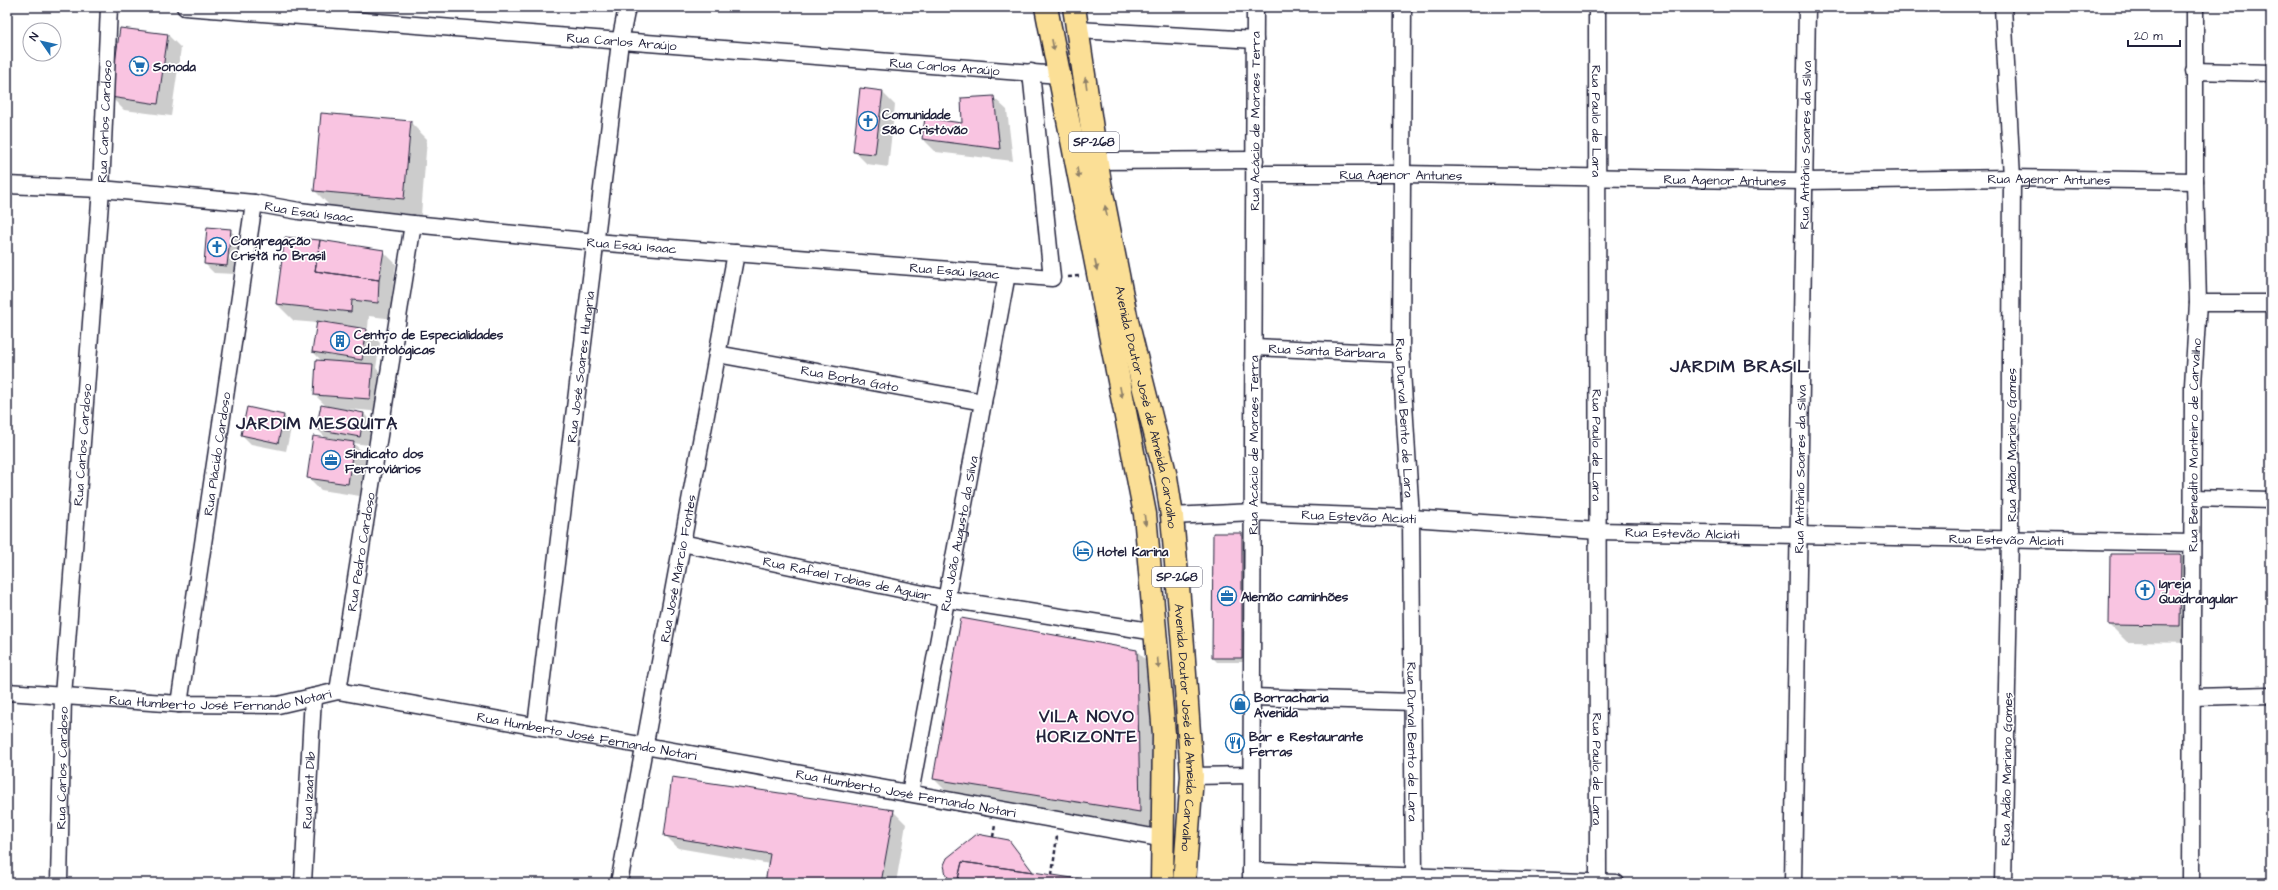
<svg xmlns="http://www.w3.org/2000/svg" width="2278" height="890" viewBox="0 0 2278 890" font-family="'Architects Daughter',sans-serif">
<rect width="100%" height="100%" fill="#fff"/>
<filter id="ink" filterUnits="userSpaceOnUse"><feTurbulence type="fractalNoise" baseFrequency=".025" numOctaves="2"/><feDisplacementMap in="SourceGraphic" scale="8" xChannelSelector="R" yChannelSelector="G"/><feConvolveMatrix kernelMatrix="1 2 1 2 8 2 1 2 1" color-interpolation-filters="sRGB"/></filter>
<g filter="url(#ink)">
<path fill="#0003" d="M168,35L181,48L171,116L124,110L111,97Z
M882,92L895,105L888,167L867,164L854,151Z
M993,97L1007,110L1013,161L936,152L923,139L963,124Z
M410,122L427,139L421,215L332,208L315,191Z
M230,230L239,239L236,274L214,273L205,264Z
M383,251L396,264L392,294L396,299L394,319L369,316L368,328L358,327V329L367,330L380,343L376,368L385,378L383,412L347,409L364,414L372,422L368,445L353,443L367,456L360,496L321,490L308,477L327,439L317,429L327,407L315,395L323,362L313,352L318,323L294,321L277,304Z
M284,416L292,424L286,451L251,444L242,435Z
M1214,534H1242L1246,538L1245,662H1217L1213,658Z
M2181,555L2198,573L2197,643L2127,642L2110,625Z
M1137,651L1154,668L1157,828L951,796L934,779Z
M893,811L906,824L896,883H766L770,864L678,848L665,835Z"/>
<path fill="#f9c4e1" stroke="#22223b" d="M120,28L168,34L158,104L110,97Z
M860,88L883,91L875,154L853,152Z
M994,96L1000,149L922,139L925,118L962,123L961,98Z
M321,113L411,121L404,199L314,191Z
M207,227L231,229L227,266L204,264Z
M285,237L320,240L315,271L379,280L378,303L352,300L351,312L276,304Z
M320,240L384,250L379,280L315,271Z
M317,321L367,329L362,360L312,352Z
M316,360L373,364L370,399L314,395Z
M321,405L364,413L360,437L316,429Z
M247,407L284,415L278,443L241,435Z
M313,436L354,442L348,484L307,478Z
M1213,533H1242V658H1212Z
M2110,554H2181L2180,626L2109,625Z
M961,618L1137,650L1140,812L933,779Z
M672,777L894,810L881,883H765L770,854L664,836Z
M977,834L1009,840L1033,872L962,862L957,883H954L946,875L944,865L947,858Z
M962,862L1033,872L1079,879L1078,883H957Z
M898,880L917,883H897Z"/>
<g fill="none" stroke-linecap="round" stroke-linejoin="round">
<defs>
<g id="minor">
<path id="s1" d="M185,7L1059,75"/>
<path id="s2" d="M1403,7L1401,354L1411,518L1414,876"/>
<path id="s3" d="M1597,7L1598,883"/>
<path d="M2003,7L2012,178L2010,538L2003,883"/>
<path d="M1078,30L1255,40"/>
<path d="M2194,71L2271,73"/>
<path d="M1096,161L1255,160"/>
<path id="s4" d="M1255,174H1402L1805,181L2012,178L2195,181"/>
<path id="s5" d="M7,185L101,189L254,203L299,211L413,224L595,242L1052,278L1031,72"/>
<path d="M2198,303H2271"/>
<path id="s6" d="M1254,347L1401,354"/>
<path id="s7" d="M717,354L983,402"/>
<path d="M2193,498L2271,500"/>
<path id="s8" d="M1172,516L1253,512L1411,518L1598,531L2192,543"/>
<path id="s9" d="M682,543L947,599L1156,632"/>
<path id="s10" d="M338,691L413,224"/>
<path id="s11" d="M7,692L179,704L278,705L338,691L1164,839"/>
<path d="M1252,697L1413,702"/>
<path d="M2193,697L2271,695"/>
<path id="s12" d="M179,704L254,203"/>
<path id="s13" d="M536,726L620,42L627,7"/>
<path d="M1192,776L1251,775"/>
<path id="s14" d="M910,793L1007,274"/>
<path d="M1251,871L1616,883"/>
<path id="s15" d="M59,883L63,696L101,189L109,7"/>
<path id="s16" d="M303,883L313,697"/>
<path id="s17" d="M619,883L736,253"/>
<path id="s18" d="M1251,883L1255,7"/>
<path id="s19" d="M1793,883L1807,7"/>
<path id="s20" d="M2191,883L2193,385L2198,303L2195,181V7"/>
</g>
<g id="primary">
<path d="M1046,7L1145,514L1164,734L1162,883"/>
<path id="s21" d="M1074,7L1100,183L1127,321L1166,477L1172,516L1183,646L1192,776L1184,883"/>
</g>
</defs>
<use href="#minor" stroke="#22223b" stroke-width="19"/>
<use href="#primary" stroke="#22223b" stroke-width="25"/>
<path stroke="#22223b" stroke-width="2.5" stroke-dasharray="4 3" stroke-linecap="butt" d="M1068,277L1079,276
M993,837L995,825
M1052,875L1057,836"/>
<use href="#minor" stroke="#fff" stroke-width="16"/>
<use href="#primary" stroke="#fbdf96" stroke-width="22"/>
</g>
<defs><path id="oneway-solid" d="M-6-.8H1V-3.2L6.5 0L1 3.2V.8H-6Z"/></defs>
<g fill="#8e8068">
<use href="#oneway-solid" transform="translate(1053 45) rotate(79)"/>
<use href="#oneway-solid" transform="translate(1086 83) rotate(-98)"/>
<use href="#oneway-solid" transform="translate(1078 173) rotate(79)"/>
<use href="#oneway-solid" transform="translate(1106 211) rotate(-101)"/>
<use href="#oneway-solid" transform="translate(1096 265) rotate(79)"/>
<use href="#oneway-solid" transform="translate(1121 392) rotate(79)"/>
<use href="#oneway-solid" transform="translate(1145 520) rotate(83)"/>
<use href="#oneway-solid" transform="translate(1158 663) rotate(85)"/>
</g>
</g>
<defs>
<symbol id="supermarket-ring" viewBox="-11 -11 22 22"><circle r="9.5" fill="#fff" stroke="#1f6fb2" stroke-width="1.5"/><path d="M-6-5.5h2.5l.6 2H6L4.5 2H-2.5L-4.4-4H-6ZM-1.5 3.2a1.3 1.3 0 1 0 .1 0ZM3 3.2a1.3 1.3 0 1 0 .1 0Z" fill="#1f6fb2"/></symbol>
<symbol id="church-ring" viewBox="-11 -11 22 22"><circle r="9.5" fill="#fff" stroke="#1f6fb2" stroke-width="1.5"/><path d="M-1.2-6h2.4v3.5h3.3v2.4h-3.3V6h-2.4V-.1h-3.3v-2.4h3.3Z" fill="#1f6fb2"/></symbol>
<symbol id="building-ring" viewBox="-11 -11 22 22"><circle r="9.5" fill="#fff" stroke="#1f6fb2" stroke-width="1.5"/><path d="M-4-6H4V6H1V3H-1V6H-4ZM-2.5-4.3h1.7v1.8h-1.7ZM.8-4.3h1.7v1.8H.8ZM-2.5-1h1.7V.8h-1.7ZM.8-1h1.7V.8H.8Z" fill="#1f6fb2"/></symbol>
<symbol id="office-ring" viewBox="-11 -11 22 22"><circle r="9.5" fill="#fff" stroke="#1f6fb2" stroke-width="1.5"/><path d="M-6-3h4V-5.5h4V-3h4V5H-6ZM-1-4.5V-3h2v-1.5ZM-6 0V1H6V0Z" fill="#1f6fb2"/></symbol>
<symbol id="hotel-ring" viewBox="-11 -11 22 22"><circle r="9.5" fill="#fff" stroke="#1f6fb2" stroke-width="1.5"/><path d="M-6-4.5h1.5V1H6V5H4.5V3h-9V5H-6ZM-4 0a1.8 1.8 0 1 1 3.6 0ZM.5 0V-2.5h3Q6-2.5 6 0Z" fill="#1f6fb2"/></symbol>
<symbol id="shop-ring" viewBox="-11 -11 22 22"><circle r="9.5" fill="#fff" stroke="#1f6fb2" stroke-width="1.5"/><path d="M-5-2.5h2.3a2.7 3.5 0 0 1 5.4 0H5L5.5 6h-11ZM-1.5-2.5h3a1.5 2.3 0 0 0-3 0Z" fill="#1f6fb2"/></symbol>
<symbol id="restaurant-ring" viewBox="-11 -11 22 22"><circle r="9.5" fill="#fff" stroke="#1f6fb2" stroke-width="1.5"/><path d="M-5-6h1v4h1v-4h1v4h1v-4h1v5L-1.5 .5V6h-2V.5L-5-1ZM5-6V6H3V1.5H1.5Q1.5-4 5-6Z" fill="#1f6fb2"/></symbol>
</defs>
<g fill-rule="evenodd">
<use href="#supermarket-ring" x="128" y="55" width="22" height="22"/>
<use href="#church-ring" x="857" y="110" width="22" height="22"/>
<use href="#church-ring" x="206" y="236" width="22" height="22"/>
<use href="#building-ring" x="329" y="330" width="22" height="22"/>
<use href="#office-ring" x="320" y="449" width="22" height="22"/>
<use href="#hotel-ring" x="1072" y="540" width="22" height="22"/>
<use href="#church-ring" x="2134" y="579" width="22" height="22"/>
<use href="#office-ring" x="1216" y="585" width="22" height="22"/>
<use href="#shop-ring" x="1229" y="693" width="22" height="22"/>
<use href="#restaurant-ring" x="1224" y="732" width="22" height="22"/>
</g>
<g text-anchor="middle" stroke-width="3.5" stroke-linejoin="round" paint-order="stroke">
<g fill="#fff" stroke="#646476" stroke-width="1">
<rect x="1069" y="132" width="50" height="20" rx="3"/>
<rect x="1152" y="567" width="50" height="20" rx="3"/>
</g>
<g font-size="12" font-weight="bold" fill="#22223b">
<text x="1094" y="146">SP-268</text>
<text x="1177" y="581">SP-268</text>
</g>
<g font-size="13" fill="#22223b" stroke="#fff">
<text dy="5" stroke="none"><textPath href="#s1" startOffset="438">Rua Carlos Araújo</textPath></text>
<text dy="5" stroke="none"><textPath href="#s1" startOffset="762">Rua Carlos Araújo</textPath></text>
<text dy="5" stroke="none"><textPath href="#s18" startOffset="762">Rua Acácio de Moraes Terra</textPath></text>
<text dy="5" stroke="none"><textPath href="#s3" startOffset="114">Rua Paulo de Lara</textPath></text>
<text dy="5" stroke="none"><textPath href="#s15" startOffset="763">Rua Carlos Cardoso</textPath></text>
<text dy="5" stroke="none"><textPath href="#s19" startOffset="738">Rua Antônio Soares da Silva</textPath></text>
<text dy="5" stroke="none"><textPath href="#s4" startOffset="146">Rua Agenor Antunes</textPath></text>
<text dy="5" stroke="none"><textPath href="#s4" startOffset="794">Rua Agenor Antunes</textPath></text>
<text dy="5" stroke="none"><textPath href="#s4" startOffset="470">Rua Agenor Antunes</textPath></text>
<text dy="5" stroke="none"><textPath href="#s5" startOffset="304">Rua Esaú Isaac</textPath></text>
<text dy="5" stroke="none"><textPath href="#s5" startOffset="628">Rua Esaú Isaac</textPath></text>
<text dy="5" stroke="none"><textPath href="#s5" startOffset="952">Rua Esaú Isaac</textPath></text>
<text dy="5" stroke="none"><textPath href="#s6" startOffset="73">Rua Santa Bárbara</textPath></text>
<text dy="5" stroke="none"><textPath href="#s13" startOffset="362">Rua José Soares Hungria</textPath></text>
<text dy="5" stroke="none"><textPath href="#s7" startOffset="135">Rua Borba Gato</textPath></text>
<text dy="5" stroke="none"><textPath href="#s21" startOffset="407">Avenida Doutor José de Almeida Carvalho</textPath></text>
<text dy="5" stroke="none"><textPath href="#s2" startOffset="411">Rua Durval Bento de Lara</textPath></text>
<text dy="5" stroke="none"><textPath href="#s15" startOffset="439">Rua Carlos Cardoso</textPath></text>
<text dy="5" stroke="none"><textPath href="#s18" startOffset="438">Rua Acácio de Moraes Terra</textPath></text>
<text dy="5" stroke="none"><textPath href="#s3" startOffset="438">Rua Paulo de Lara</textPath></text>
<text transform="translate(2011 445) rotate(-90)" y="5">Rua Adão Mariano Gomes</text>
<text dy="5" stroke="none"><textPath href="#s20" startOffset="438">Rua Benedito Monteiro de Carvalho</textPath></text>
<text dy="5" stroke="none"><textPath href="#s12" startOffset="253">Rua Plácido Cardoso</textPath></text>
<text dy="5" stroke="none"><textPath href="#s19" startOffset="414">Rua Antônio Soares da Silva</textPath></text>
<text dy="5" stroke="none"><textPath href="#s8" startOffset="187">Rua Estevão Alciati</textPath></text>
<text dy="5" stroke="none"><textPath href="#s8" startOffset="511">Rua Estevão Alciati</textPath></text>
<text dy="5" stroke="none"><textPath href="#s14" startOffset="264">Rua João Augusto da Silva</textPath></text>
<text dy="5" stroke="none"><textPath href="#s8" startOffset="835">Rua Estevão Alciati</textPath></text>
<text dy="5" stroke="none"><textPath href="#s10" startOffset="141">Rua Pedro Cardoso</textPath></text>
<text dy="5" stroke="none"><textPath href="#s17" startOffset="320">Rua José Márcio Fontes</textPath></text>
<text dy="5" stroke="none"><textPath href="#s9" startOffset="169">Rua Rafael Tobias de Aguiar</textPath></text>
<text dy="5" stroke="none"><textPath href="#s11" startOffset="214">Rua Humberto José Fernando Notari</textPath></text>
<text dy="5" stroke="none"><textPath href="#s21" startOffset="731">Avenida Doutor José de Almeida Carvalho</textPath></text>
<text dy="5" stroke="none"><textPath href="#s11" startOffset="586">Rua Humberto José Fernando Notari</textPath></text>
<text dy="5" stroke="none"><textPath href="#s2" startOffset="735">Rua Durval Bento de Lara</textPath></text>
<text dy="5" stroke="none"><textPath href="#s15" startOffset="115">Rua Carlos Cardoso</textPath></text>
<text dy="5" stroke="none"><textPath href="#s3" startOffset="762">Rua Paulo de Lara</textPath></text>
<text transform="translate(2006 769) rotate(-89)" y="5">Rua Adão Mariano Gomes</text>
<text dy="5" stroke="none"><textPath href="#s16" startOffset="93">Rua Izaat Dib</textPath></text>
<text dy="5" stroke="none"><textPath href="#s11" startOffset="910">Rua Humberto José Fernando Notari</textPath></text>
</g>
<g font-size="13" font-weight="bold" fill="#22223b" stroke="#fff" text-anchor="start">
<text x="153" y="71">Sonoda</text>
<text x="882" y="119">Comunidade<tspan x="882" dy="15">São Cristóvão</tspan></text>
<text x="231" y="245">Congregação<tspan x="231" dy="15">Cristã no Brasil</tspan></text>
<text x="354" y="339">Centro de Especialidades<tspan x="354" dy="15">Odontológicas</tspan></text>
<text x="345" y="458">Sindicato dos<tspan x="345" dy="15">Ferroviários</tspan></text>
<text x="1097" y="556">Hotel Karina</text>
<text x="2159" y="588">Igreja<tspan x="2159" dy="15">Quadrangular</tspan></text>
<text x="1241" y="601">Alemão caminhões</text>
<text x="1254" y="702">Borracharia<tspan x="1254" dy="15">Avenida</tspan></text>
<text x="1249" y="741">Bar e Restaurante<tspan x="1249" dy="15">Ferras</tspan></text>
</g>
<g font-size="17" font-weight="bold" letter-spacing="1" fill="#22223b" stroke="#fff">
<text x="1740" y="372">JARDIM BRASIL</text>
<text x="317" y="429">JARDIM MESQUITA</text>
<text x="1087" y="722">VILA NOVO<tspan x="1087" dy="20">HORIZONTE</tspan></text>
</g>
</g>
<rect width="2278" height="890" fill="none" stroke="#fff" stroke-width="24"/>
<rect x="12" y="12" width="2254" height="866" fill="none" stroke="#22223b" stroke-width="1.5" filter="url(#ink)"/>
<g transform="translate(42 42) rotate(304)"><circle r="19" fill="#ffffff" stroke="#a7a7b1"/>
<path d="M0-3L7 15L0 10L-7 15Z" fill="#1f6fb2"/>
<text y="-6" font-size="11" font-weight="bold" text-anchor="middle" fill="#22223b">N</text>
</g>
<path d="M2128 40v6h52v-6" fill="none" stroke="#22223b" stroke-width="2"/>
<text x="2134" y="40" font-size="12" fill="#22223b" stroke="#ffffff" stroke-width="3" paint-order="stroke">20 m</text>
</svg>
